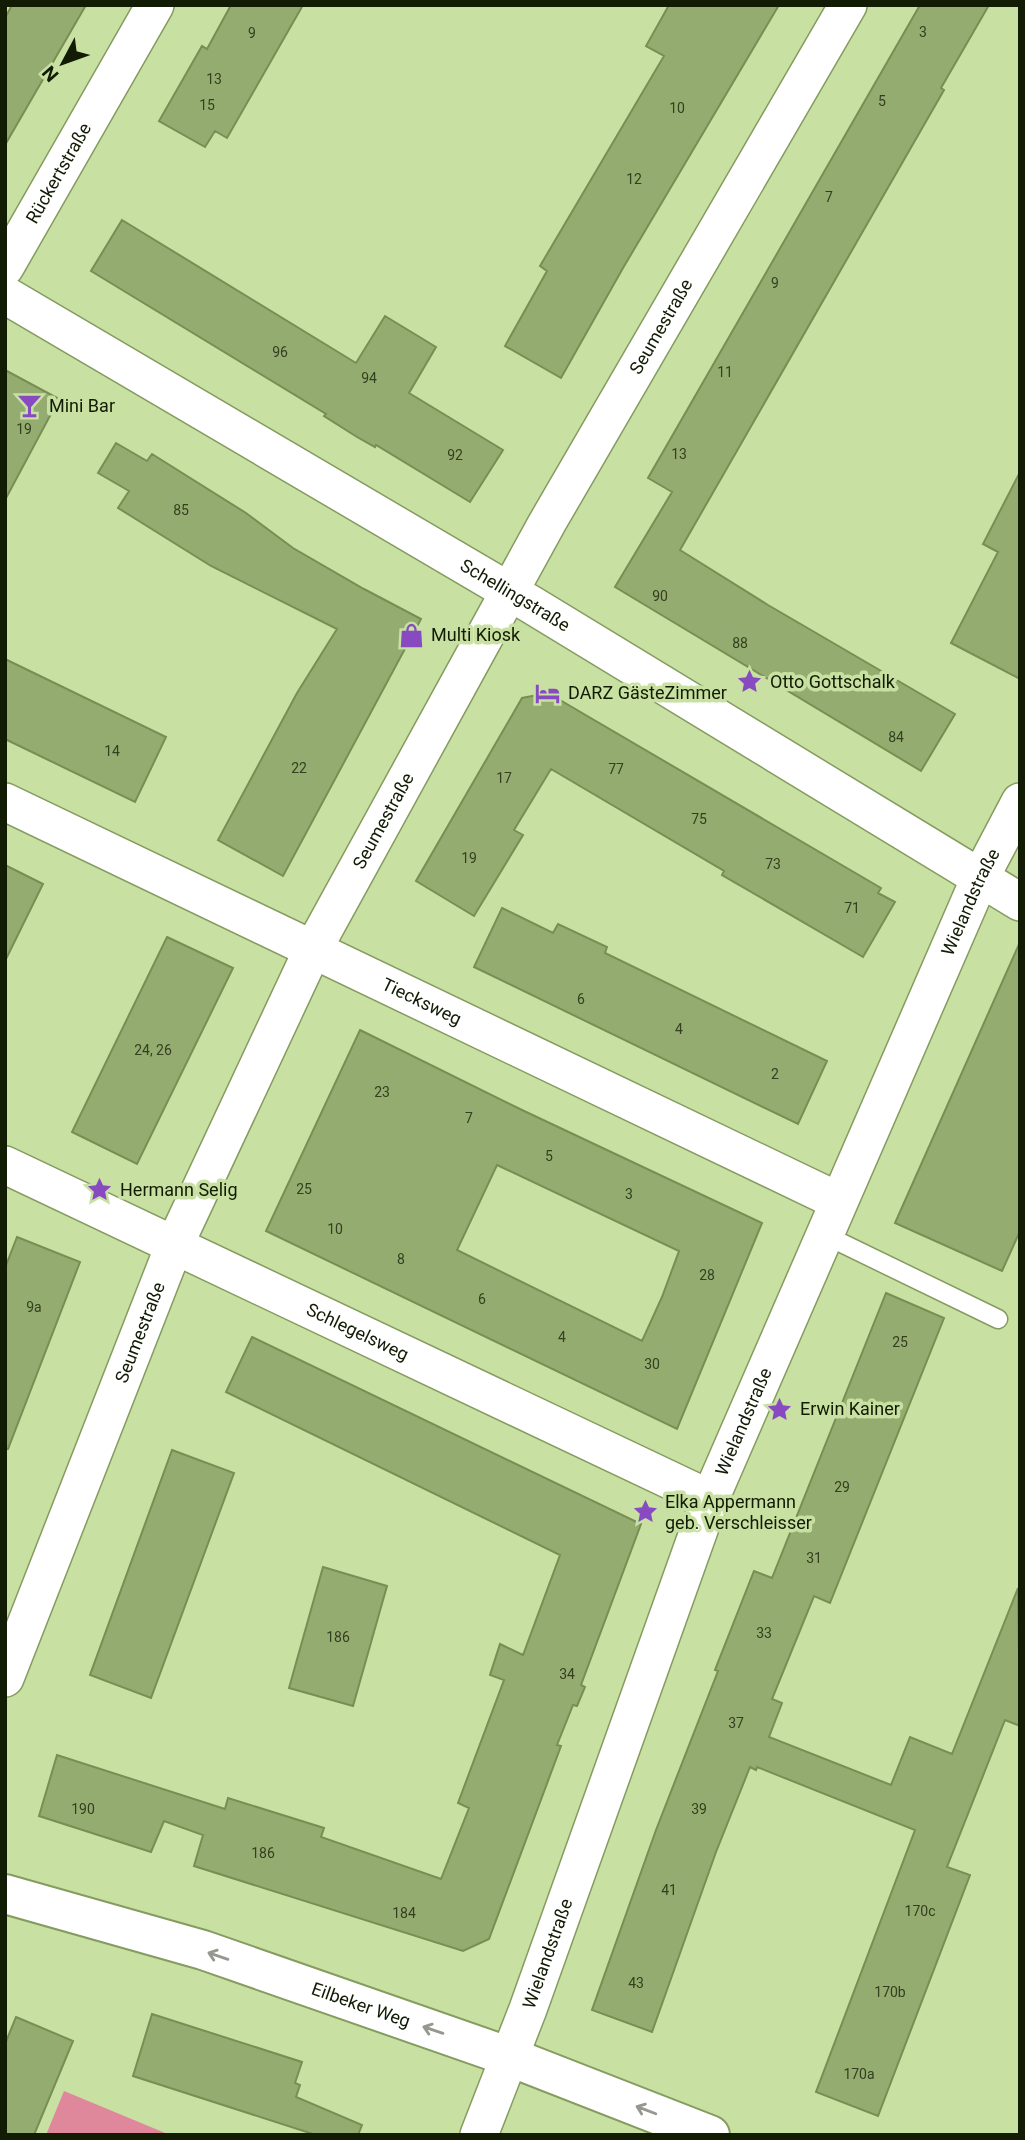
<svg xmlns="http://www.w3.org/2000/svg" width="1025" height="2140" viewBox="0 0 1025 2140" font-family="Roboto,sans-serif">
<rect width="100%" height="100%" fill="#c8e1a2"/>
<path fill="#df879b" d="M64,2091L170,2135H46Z"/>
<path fill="#95ac70" stroke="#788e52" stroke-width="2" fill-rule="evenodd" d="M12,5H86L5,145V18Z
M231,5H303L227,138L215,131L205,147L159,121L202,46L207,49Z
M669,5H779L623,268L561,378L505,346L547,271L540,266L664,56L646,46Z
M920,5H989L941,88L944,90L680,550L768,605L955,714L921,771L615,587L672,492L648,478Z
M122,220L356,363L385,316L436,347L409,393L503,450L470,502L376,445L375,447L357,437L324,416L326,414L91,271Z
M5,370L59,399L5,500Z
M116,443L147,461L152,454L246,513L293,548L364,589L421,619L283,876L218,840L297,693L337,629L211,566L118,508L129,491L98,473Z
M1020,472V679L951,643L998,552L983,544Z
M5,659L166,737L135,802L5,739Z
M548,693L881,888L878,893L895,902L863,957L722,875L724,871L551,769L514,830L523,835L474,916L416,881L522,698Z
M5,865L43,884L5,961Z
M502,908L553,933L558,924L607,947L605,953L827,1061L798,1124L474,967Z
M167,937L233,968L137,1164L72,1132Z
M1020,942V1231L1002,1271L895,1223Z
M360,1030L522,1110L762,1223L677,1429L266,1231ZM497,1165L679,1251L662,1297L642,1341L457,1250Z
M17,1237L80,1262L8,1449H5V1268Z
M886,1293L944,1318L830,1603L814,1596L772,1699L782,1703L769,1737L891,1785L910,1737L952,1754L1018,1588L1020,1726L1005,1720L947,1867L970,1875L878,2116L816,2092L915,1830L757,1767L756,1770L750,1767L716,1852L652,2032L592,2010L656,1830L718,1671L715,1670L754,1571L772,1578Z
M252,1337L641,1524L581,1685L585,1687L577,1706L573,1705L557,1745L561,1746L489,1939L463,1951L194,1866L203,1835L164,1821L151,1852L39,1816L57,1755L225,1809L228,1798L324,1828L321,1837L441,1879L469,1808L458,1803L504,1680L490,1675L500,1644L523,1655L560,1555L226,1392Z
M172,1450L234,1473L151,1698L90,1675Z
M323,1567L387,1586L353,1706L289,1688Z
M152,2014L302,2062L295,2083L300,2085L296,2097L362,2125L358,2135H316L133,2076Z
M16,2017L73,2041L34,2135H5V2044Z"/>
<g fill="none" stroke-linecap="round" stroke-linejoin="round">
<defs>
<path id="service" d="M825,1235L998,1319"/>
<g id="minor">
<path id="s1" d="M5,267L155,5"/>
<path id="s2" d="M5,295L532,605L1020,902"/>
<path id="s3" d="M5,802L838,1201"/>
<path id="s4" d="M5,1165L710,1499"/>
<path id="s5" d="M5,1678L174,1246L312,951L547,523L848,5"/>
<path id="s6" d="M479,2135L528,2009L710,1499L980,878L1020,802"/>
</g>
<g id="tertiary">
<path id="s7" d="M5,1894L203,1950L510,2057L710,2135"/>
</g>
</defs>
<use href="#service" stroke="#859b60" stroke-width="21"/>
<use href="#minor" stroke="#859b60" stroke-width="40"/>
<use href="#tertiary" stroke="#859b60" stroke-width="42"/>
<use href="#service" stroke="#fff" stroke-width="18"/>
<use href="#minor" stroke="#fff" stroke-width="37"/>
<use href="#tertiary" stroke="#fff" stroke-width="38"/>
</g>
<defs><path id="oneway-shaft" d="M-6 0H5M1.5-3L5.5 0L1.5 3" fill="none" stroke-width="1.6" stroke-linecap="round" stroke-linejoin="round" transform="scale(1.75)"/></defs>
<g stroke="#94988e">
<use href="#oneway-shaft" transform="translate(218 1956) rotate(-161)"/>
<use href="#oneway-shaft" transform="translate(433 2030) rotate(-161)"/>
<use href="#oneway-shaft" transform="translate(646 2110) rotate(-159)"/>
</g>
<defs>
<symbol id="bar-bare" viewBox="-9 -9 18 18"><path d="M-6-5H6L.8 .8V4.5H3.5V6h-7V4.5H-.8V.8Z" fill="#884ac0" stroke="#c8e1a2" stroke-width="2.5" paint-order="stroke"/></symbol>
<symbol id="shop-bare" viewBox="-9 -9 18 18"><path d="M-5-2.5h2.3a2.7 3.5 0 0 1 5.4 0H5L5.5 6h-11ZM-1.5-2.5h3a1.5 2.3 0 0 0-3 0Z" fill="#884ac0" stroke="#c8e1a2" stroke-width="2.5" paint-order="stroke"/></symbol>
<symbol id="sight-bare" viewBox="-9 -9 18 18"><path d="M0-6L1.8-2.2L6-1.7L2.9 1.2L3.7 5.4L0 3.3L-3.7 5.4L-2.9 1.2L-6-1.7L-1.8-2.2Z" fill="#884ac0" stroke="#c8e1a2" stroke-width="2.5" paint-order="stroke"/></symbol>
<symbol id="hotel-bare" viewBox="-9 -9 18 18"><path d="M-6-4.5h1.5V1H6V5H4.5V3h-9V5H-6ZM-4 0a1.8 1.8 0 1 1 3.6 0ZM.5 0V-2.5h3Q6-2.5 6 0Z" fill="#884ac0" stroke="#c8e1a2" stroke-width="2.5" paint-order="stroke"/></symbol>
</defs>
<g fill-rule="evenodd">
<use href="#bar-bare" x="12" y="388" width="35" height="35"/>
<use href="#shop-bare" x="394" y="618" width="35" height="35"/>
<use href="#sight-bare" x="732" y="664" width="35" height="35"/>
<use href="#hotel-bare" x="530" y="676" width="35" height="35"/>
<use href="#sight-bare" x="82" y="1172" width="35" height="35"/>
<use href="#sight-bare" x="762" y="1392" width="35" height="35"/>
<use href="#sight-bare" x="628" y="1494" width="35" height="35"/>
</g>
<g text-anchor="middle" stroke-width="7" stroke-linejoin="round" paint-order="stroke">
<g font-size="14" fill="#333f1f">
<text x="923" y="37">3</text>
<text x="252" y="38">9</text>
<text x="214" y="84">13</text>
<text x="882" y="106">5</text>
<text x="207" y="110">15</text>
<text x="677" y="113">10</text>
<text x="634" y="184">12</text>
<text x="829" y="202">7</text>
<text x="775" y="288">9</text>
<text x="280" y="357">96</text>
<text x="725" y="377">11</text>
<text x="369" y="383">94</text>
<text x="24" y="434">19</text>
<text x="679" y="459">13</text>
<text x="455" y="460">92</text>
<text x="181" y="515">85</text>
<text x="660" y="601">90</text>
<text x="740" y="648">88</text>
<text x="896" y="742">84</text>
<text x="112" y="756">14</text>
<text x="299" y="773">22</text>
<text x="616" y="774">77</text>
<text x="504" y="783">17</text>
<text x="699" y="824">75</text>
<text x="469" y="863">19</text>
<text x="773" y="869">73</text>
<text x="852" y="913">71</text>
<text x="581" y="1004">6</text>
<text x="679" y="1034">4</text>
<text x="153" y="1055">24, 26</text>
<text x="775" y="1079">2</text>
<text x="382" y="1097">23</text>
<text x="469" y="1123">7</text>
<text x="549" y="1161">5</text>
<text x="304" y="1194">25</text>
<text x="629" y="1199">3</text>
<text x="335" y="1234">10</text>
<text x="401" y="1264">8</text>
<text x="707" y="1280">28</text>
<text x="482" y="1304">6</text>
<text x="34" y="1312">9a</text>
<text x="562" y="1342">4</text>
<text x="900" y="1347">25</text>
<text x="652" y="1369">30</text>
<text x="842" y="1492">29</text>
<text x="814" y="1563">31</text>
<text x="764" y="1638">33</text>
<text x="338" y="1642">186</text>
<text x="567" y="1679">34</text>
<text x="736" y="1728">37</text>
<text x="83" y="1814">190</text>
<text x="699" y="1814">39</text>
<text x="263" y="1858">186</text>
<text x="669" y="1895">41</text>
<text x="920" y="1916">170c</text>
<text x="404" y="1918">184</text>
<text x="636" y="1988">43</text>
<text x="890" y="1997">170b</text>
<text x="859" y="2079">170a</text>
</g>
<g font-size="18" fill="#121b04" stroke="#c8e1a2">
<text dy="6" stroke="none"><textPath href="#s1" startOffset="108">Rückertstraße</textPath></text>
<text dy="6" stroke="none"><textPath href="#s5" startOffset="1505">Seumestraße</textPath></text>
<text dy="6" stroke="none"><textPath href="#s2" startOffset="592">Schellingstraße</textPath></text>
<text dy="6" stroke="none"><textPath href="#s5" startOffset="938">Seumestraße</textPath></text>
<text dy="6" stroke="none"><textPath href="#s6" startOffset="1328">Wielandstraße</textPath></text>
<text dy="6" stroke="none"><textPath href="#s3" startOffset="462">Tiecksweg</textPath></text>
<text dy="6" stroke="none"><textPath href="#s4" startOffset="390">Schlegelsweg</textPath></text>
<text dy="6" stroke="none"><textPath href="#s5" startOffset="371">Seumestraße</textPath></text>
<text dy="6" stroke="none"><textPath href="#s6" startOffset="761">Wielandstraße</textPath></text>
<text dy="6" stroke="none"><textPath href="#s6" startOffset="194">Wielandstraße</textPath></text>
<text dy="6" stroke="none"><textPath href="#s7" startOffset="373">Eilbeker Weg</textPath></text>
</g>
<g font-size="18" fill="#121b04" stroke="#c8e1a2" text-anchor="start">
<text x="49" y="412">Mini Bar</text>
<text x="431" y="641">Multi Kiosk</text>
<text x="770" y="688">Otto Gottschalk</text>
<text x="568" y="699">DARZ GästeZimmer</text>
<text x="120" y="1196">Hermann Selig</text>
<text x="800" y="1415">Erwin Kainer</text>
<text x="665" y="1508">Elka Appermann<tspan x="665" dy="21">geb. Verschleisser</tspan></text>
</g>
</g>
<rect width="1025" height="2140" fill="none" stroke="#121b04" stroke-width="14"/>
<g transform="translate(63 63) rotate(229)" stroke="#c8e1a2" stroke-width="5" paint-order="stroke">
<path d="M0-5L12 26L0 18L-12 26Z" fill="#121b04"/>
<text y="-10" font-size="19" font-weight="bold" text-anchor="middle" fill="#121b04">N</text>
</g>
</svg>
